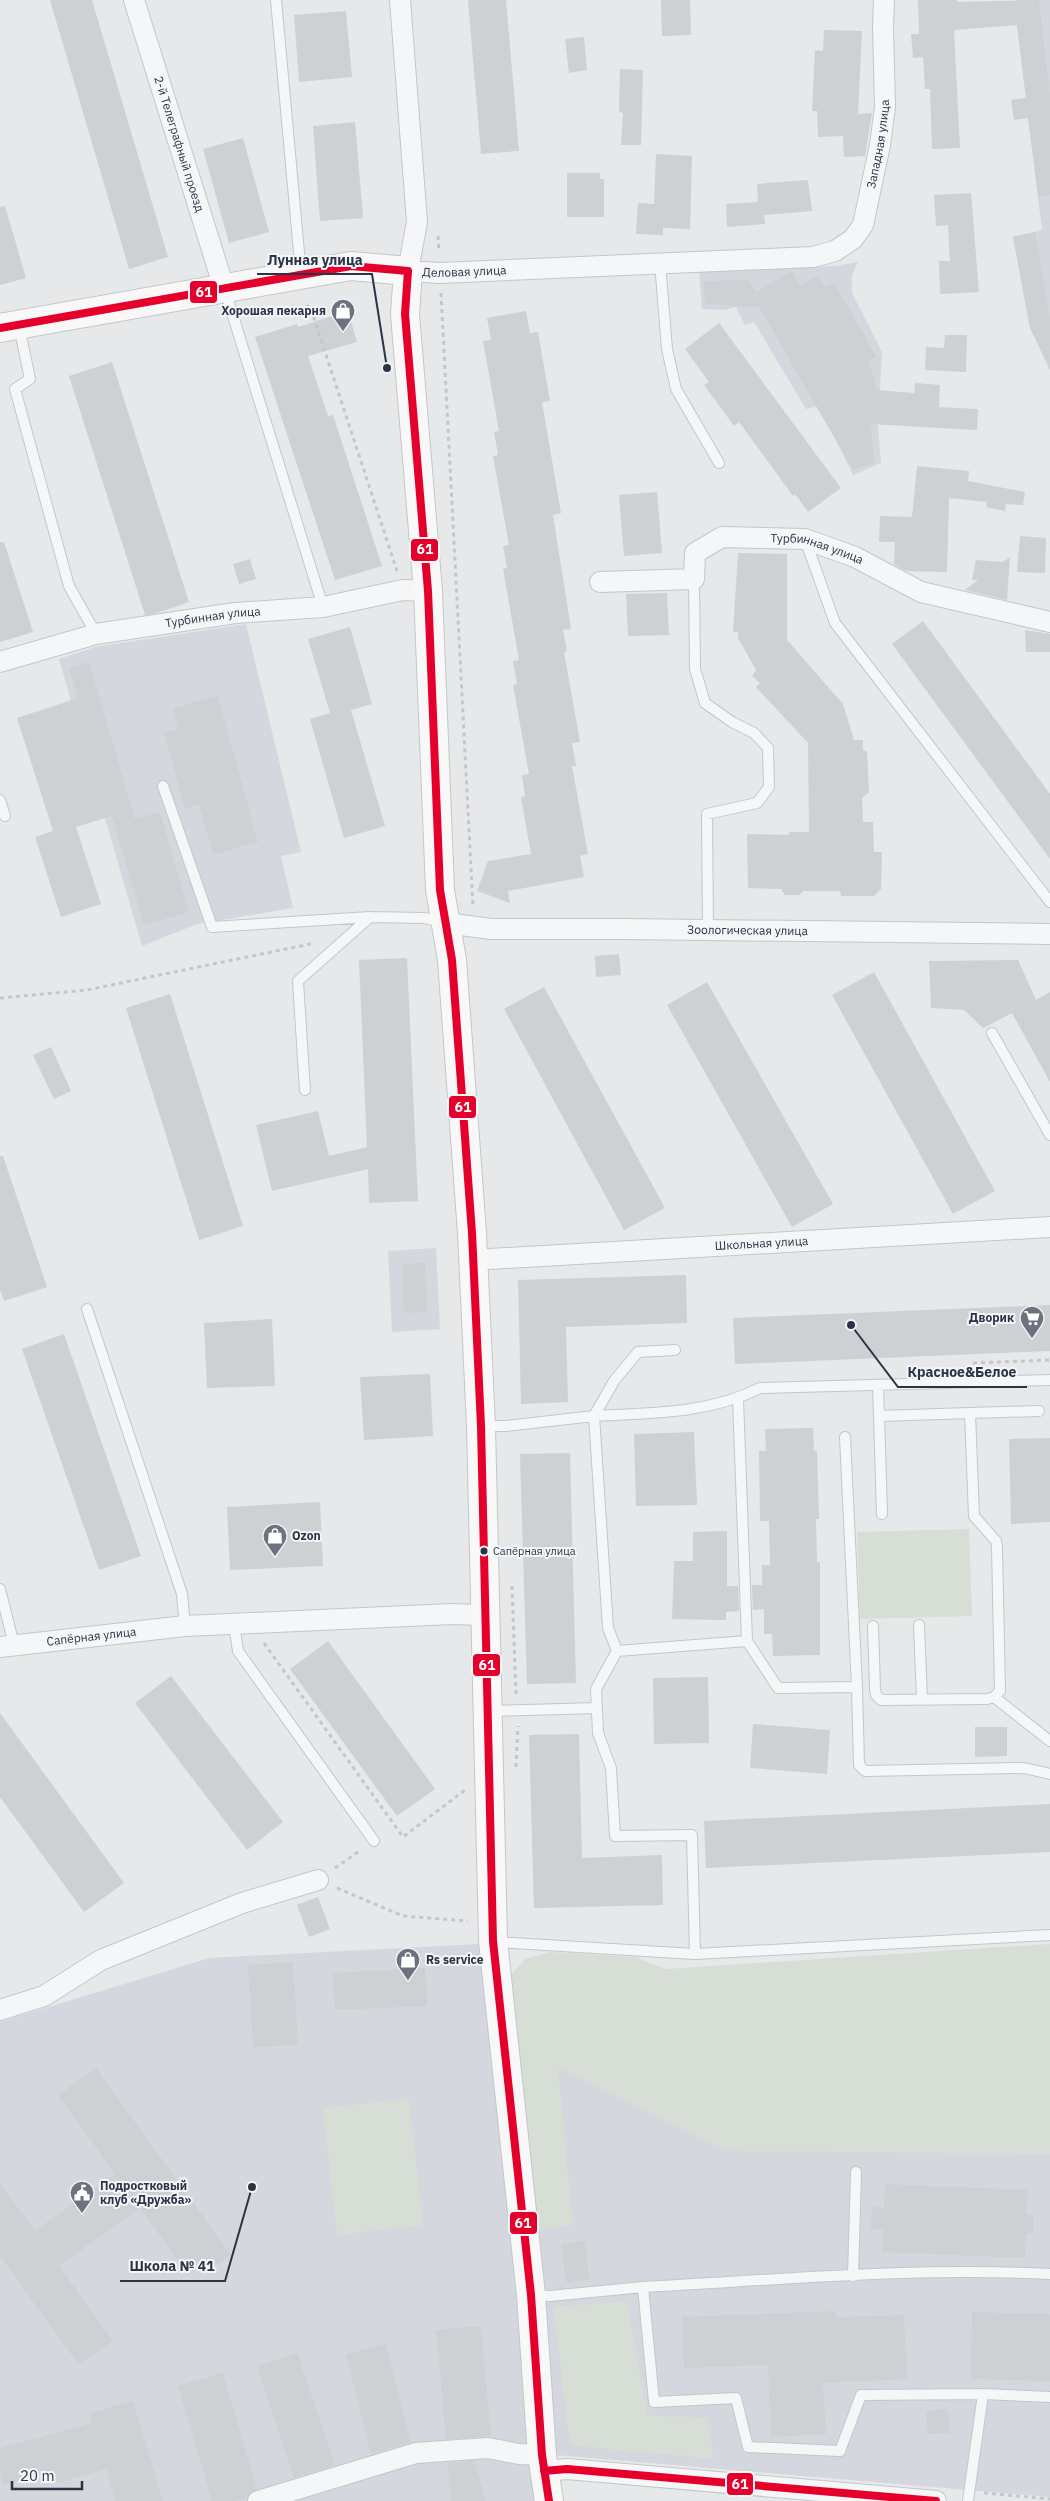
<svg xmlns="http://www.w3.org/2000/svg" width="1050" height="2501" viewBox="0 0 1050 2501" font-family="'IBM Plex Sans',sans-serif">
<rect width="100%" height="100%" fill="#e6e8ea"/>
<path fill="#d4d7dd" d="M1016,0H1050V364L1030,328L1013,237L1042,230L1016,16Z
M858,262L852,275V293L882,352L878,426L881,463L853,475L819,406L806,409L754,322L745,325L736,307L724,310L702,309L699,272L836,266Z
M246,624L301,852L281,856L293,908L197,924L142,946L59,659L95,647Z
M436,1248L440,1329L392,1332L388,1251Z
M479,1944L538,2501H0V2022L209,1958Z
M1050,2000V2497L555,2455L516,2040Z"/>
<path fill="#d6ded6" d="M969,1529L972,1616L860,1619L857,1532Z
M1050,1944V2154L724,2151L558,2068L573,2225L533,2229L510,1976L525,1959L550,1952L635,1957L666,1969Z
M409,2099L423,2225L337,2235L323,2108Z
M627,2301L647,2415L707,2418L714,2459L570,2445L553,2307Z"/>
<path fill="#ced0d3" d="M50,0H92L168,257L129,269Z
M468,0H506L519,151L481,154Z
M661,0H690L691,35L662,36Z
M918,0H957V2L1039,0L1050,96V195L1038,196L1028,118L1014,120L1011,100L1026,98L1017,25L954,30L960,148L932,149L930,89H925L923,57L913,58L911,34H919Z
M346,11L352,77L299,82L294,15Z
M824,30L862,31L858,114L872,113L865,156L844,157L843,136L818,137L817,111H812L815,50L823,51Z
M584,37L587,70L569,73L565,39Z
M620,69L643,70L641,145H621L623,113L619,112Z
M355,122L363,218L320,221L313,126Z
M243,138L269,232L229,243L203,149Z
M656,154L692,156L690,229L663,228V235L636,234L638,203L654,204Z
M567,173H600V179H604V217H567Z
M808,180L812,211L764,215L765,224L727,227L726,204L758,202L757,184Z
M971,193L979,292L940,294L939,261H950L948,225L936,226L934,195Z
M5,206L26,278L0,285V207Z
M1035,232L1050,318V370L1030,328L1013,237Z
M792,271L800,285L818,276L824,287L834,283L876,356L869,361L877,390L914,393L915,383L940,385L939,407L978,409L977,430L871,424L874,463L853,470L759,307L705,304L703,282L748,279L756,292Z
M348,311L357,342L308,356L328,416L333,415L382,566L335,580L255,337L297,324L298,327Z
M526,311L530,333L538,332L550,401L542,402L561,513L553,515L571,629L563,630L567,651L564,652L580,742L572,743L576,766H572L588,854L580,856L584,877L508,891L510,903L477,891L488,861L531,854L521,797L525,796L522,775L529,774L513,685L517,684L513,661L519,660L503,569L507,568L503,546L509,545L493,456L498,455L494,432L499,431L483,341L491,340L487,318Z
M719,323L841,488L808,512L795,494L793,496L739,422L734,426L704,385L709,382L685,349Z
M945,335H967L966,372L925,370L926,347L944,348Z
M112,362L189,602L157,613L145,615L69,376Z
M917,466L969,471L968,481L1025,492L1023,505L1006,504L1005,511L986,507L987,502L949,498L947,572L906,571L894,564L895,542H879L880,516L912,517Z
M657,492L662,553L624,556L619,495Z
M1020,536L1046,538L1045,573L1017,572Z
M0,542H4L33,632L0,642Z
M738,553L787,554V640L843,704L854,740H863V750L867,752L869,792L862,798L863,822H873L874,852H882L881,889L874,896H841L840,891H803L800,895H785L781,889L748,888L747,834L789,835V832H809L808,743L756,687L760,683L752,676L756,670L738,638V632H733Z
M1010,557L1007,600L965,590L978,580H972L976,560L1003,562Z
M250,559L256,579L239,584L233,564Z
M667,593L669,635L628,636L626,594Z
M923,621L1050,794V859L892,644Z
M350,627L372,704L351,710L385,826L344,838L310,719L330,713L308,639Z
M1025,630L1050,634V652H1026Z
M89,662L135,819L160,812L189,912L144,925L112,816L76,827L101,904L61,917L35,837L53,831L17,718L78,698L69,668Z
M218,696L258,842L213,855L199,805L185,809L164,732L178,729L173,708Z
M619,954L621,975L596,977L595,956Z
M407,958L418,1201L369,1203L368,1169L272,1191L256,1125L318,1111L329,1156L367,1147L359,960Z
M1018,960L1036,1000L1050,992V1082L1012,1013L983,1028L964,1010L931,1008L929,961Z
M874,972L995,1191L953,1214L832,995Z
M707,982L833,1204L792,1227L667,1005Z
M544,987L665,1208L624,1230L504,1009Z
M170,994L243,1226L199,1240L126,1008Z
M51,1047L71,1091L54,1099L33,1055Z
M0,1156H3L47,1287L4,1301L0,1290Z
M425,1263L427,1312L404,1313L402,1264Z
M686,1275L687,1323L566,1327L568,1402L521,1404L518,1280Z
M1050,1305V1351L735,1364L733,1318Z
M272,1319L275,1386L207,1388L204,1323Z
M64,1334L141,1556L99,1570L22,1349Z
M430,1374L433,1436L364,1440L360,1377Z
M813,1428L814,1451H817L819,1519H816L817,1562H820V1655L773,1656L772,1634H764V1609L753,1610L752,1585H762V1565H770L769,1521H760L759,1451H766L765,1429Z
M694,1432L697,1505L636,1506L634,1434Z
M1050,1438V1522L1011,1524L1009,1439Z
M570,1453L576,1683L527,1684L520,1454Z
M320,1502L323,1566L230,1570L227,1507Z
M727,1531V1586H738L739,1611L726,1612V1620L672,1619L674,1561H693V1532Z
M328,1641L435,1789L397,1816L290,1669Z
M171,1676L283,1822L247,1850L135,1703Z
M708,1677L709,1743L654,1744L653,1678Z
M0,1713L124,1883L84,1912L0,1797Z
M753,1724L830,1730L827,1774L750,1768Z
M975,1727H1007V1756L975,1757Z
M579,1734L582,1858L662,1855L663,1905L534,1908L529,1735Z
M1050,1804V1852L706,1868L704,1821Z
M318,1897L330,1929L309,1937L297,1905Z
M293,1962L298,2045L253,2047L248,1965Z
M425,1968L427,2006L335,2010L333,1973Z
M96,2068L231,2255L220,2263L187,2273L140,2208L59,2266L113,2341L79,2365L0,2256V2183L35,2231L115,2174L58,2095Z
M885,2184L1028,2190L1026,2215H1033V2233H1026L1025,2258L882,2252L883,2230L871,2229L872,2207L884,2208Z
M585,2241L589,2280L566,2282L561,2244Z
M836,2311L837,2317L904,2315L907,2379L823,2383L826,2434L771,2437L768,2365L684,2368L682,2317Z
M972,2312L1050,2314V2381L971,2379Z
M481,2326L491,2436L446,2439L436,2330Z
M386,2344L411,2442L371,2454L346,2354Z
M297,2353L335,2465L294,2478L257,2366Z
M223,2373L257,2489L250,2493L247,2498L235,2501H212L178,2386Z
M133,2401L163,2501H115L106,2469L54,2484L51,2472L3,2485L0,2473V2448L92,2423L89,2414Z
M948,2409L950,2433L928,2434L926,2411Z
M474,2461L486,2501H451L448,2463Z"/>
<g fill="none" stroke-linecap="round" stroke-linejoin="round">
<defs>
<path id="lane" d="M276,0L301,274
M660,263L667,349L676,389L719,463
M225,290L323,607
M19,326L30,379L15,389L69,586L96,634
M805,539L835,623L1050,902
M694,579L695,669L705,703L732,722L754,733L768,748L769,787L757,803L707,814L708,930
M163,786L212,927L370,917L424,918L443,922
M0,800L5,816
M992,1033L1050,1135
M305,1090L298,981L370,917
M87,1309L182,1594L185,1626
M738,1399L747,1641L778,1688L857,1687L845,1437
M970,1413L1039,1411
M879,1416L882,1514
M482,1426H506L594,1416L614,1381L638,1352L675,1350
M0,1589L14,1645
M234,1624L238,1651L374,1841
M919,1625L922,1700
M873,1626L875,1689L876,1695L881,1700L987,1699L994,1697L1000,1691L997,1547L996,1541L974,1516L970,1413L879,1416L878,1385
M617,1651L747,1641
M857,1687L859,1765L865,1771L1024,1768L1050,1774
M994,1697L1050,1741
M488,1711L597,1708
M494,1942L695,1954L1050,1935
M695,1954L692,1835L615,1836L611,1768L598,1733L596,1689L617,1651L608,1628L594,1416C651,1413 708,1414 760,1388L1050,1380
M853,2276L856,2172
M643,2287C778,2280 915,2267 1050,2274
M531,2295L550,2296L643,2287L654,2402L736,2398L748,2447L840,2451L861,2395L983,2394
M968,2501L983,2394L1050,2397"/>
<g id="street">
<path id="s1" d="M134,0L224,288"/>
<path id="s2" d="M400,0L417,222L408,271L440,273L813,257L835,251L853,239L863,225L880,145L885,107L883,27L884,0"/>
<path id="s3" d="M600,582L694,579L695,553L722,537L805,539L855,557L921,592L1050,622"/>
<path id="s4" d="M0,662L96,634L235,613L323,607L403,590L428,591"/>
<path id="s5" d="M446,923L491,929H625L1050,934"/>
<path id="s6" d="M472,1260L1050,1227"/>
<path id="s7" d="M0,1647L185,1626L452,1614L484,1615"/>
<path d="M0,2010L44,1996L101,1960L242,1903L318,1880"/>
<path d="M544,2471L567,2469L936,2501"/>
<path d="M258,2501L416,2453L488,2448L519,2454L542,2455"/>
</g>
<path id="secondary" d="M0,328L351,266L408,271L405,314L428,591L440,890L452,960L472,1233L481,1426L493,1941L531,2295L542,2455L549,2501"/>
</defs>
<use href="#lane" stroke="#c4c6c8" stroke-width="12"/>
<use href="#street" stroke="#c4c6c8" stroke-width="22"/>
<use href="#secondary" stroke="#c4c6c8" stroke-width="30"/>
<path stroke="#c5c6ca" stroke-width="3" stroke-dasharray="4 4" stroke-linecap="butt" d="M438,236L439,252
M441,293L473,906
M250,315L310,306L397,571
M0,998L87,990L315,943
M973,1363L1050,1360
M512,1586L516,1695
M264,1643L403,1837L465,1790
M516,1767L518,1726
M335,1868L361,1850
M337,1888L403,1916L468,1921
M984,2493L1050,2499"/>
<use href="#lane" stroke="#f5f6f7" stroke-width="10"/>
<use href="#street" stroke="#f5f6f7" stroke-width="20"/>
<use href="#secondary" stroke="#f8f8f8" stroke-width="28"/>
<defs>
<path id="bus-1" d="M408,271L405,314L428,591L440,890L452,960L472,1233L481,1426L493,1941L531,2295L542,2455L549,2501
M0,328L351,266L408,271
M544,2471L567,2469L936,2501"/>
</defs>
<use href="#bus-1" stroke="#f4f6f9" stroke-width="11"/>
<use href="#bus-1" stroke="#e4002b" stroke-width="8"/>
</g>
<defs>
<symbol id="shop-pin" viewBox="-11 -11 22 30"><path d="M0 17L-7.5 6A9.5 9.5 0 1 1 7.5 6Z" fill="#6c737f" stroke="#f4f6f9"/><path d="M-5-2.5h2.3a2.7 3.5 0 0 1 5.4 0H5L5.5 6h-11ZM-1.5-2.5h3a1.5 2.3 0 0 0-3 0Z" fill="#fff"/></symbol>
<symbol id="supermarket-pin" viewBox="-11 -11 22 30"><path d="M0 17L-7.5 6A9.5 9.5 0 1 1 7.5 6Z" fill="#6c737f" stroke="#f4f6f9"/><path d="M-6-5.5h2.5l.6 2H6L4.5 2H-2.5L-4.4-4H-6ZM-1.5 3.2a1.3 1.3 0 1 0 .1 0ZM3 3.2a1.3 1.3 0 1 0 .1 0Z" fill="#fff"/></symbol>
<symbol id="civic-pin" viewBox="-11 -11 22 30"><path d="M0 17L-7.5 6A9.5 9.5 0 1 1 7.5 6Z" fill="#6c737f" stroke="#f4f6f9"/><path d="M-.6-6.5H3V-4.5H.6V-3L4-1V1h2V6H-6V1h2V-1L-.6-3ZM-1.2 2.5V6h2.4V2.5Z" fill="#fff"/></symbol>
</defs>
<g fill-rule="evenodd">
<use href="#shop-pin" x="329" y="297" width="28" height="38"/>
<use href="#supermarket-pin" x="1018" y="1304" width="28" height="38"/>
<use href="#shop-pin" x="261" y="1522" width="28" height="38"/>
<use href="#shop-pin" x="394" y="1946" width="28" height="38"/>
<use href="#civic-pin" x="68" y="2179" width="28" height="38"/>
</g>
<circle fill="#2b3445" stroke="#f4f6f9" stroke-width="2" cx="484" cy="1551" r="4.5"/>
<g text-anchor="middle" stroke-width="4" stroke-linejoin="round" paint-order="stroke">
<g font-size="11" fill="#2b3445" stroke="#f4f6f9" text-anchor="start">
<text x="493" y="1555">Сапёрная улица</text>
</g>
<g font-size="12" fill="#2b3445" stroke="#f4f6f9">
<text dy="4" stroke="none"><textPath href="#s1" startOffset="151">2-й Телеграфный проезд</textPath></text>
<text dy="4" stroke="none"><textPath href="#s2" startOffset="822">Западная улица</textPath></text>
<text dy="4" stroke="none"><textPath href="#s2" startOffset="329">Деловая улица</textPath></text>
<text dy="4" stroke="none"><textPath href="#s3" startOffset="248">Турбинная улица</textPath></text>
<text dy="4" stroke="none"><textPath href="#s4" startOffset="218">Турбинная улица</textPath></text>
<text dy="4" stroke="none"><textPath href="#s5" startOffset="302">Зоологическая улица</textPath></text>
<text dy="4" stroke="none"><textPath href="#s6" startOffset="290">Школьная улица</textPath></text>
<text dy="4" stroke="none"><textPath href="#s7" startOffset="92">Сапёрная улица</textPath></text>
</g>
<g font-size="12" font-weight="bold" fill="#2b3445" stroke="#f4f6f9" text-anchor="start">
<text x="326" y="315" text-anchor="end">Хорошая пекарня</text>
<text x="1014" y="1322" text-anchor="end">Дворик</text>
<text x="292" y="1540">Ozon</text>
<text x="426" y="1964">Rs service</text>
<text x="100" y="2190">Подростковый<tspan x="100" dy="14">клуб «Дружба»</tspan></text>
</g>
</g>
<path fill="none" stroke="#2b3445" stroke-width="2" d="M387 368L372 274H257M851 1325L898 1387H1027M252 2187L225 2281H120"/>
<g fill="#2b3445" stroke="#f4f6f9" stroke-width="2">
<circle cx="387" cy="368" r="5"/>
<circle cx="851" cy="1325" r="5"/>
<circle cx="252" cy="2187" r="5"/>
</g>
<g font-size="14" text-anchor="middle" font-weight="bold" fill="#2b3445" stroke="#f4f6f9" stroke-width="4" stroke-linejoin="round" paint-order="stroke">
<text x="315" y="265">Лунная улица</text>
<text x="962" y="1377">Красное&amp;Белое</text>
<text x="172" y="2271">Школа № 41</text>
</g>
<g stroke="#f4f6f9" stroke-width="2">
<rect x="189" y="280" width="29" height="24" rx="5" fill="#e4002b"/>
<rect x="410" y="538" width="29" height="24" rx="5" fill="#e4002b"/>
<rect x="448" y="1095" width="29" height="24" rx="5" fill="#e4002b"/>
<rect x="472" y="1653" width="29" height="24" rx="5" fill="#e4002b"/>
<rect x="509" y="2211" width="29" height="24" rx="5" fill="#e4002b"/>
<rect x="726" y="2472" width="28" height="24" rx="5" fill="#e4002b"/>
</g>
<g font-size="14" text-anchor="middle" font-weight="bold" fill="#fff">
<text x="204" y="297">61</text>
<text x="425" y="554">61</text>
<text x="463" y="1112">61</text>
<text x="487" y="1670">61</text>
<text x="523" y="2228">61</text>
<text x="740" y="2489">61</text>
</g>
<path d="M12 2481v8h70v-8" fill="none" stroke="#2b3445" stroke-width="2.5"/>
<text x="20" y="2481" font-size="15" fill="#2b3445" stroke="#f4f6f9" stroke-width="4" paint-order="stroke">20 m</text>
</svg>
